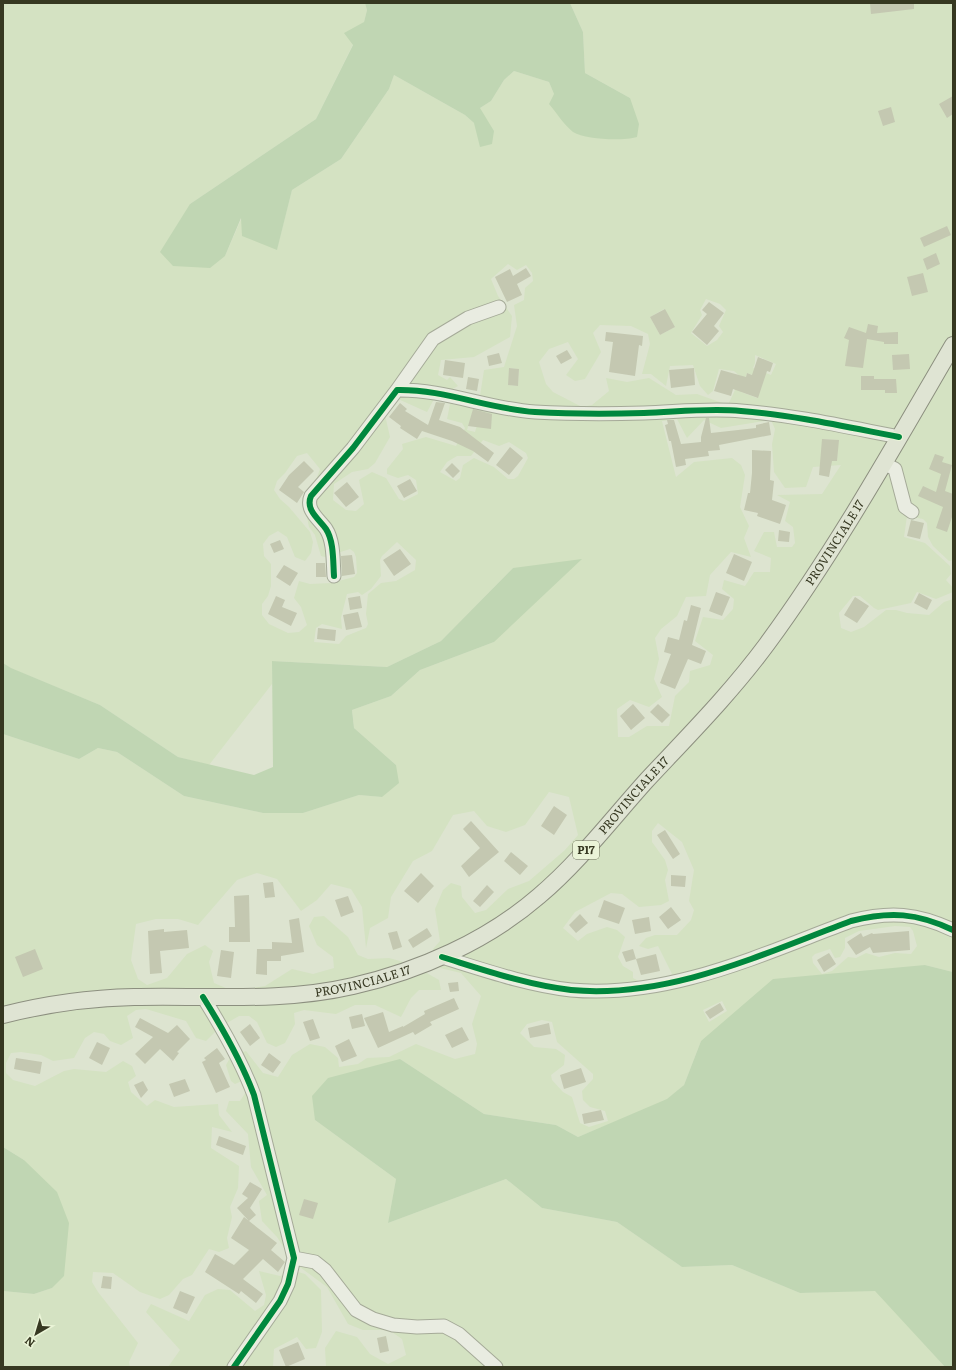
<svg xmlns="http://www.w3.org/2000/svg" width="956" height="1370" viewBox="0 0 956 1370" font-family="Literata,serif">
<rect width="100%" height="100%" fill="#dde4d0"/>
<path fill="#d4e2c2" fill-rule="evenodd" d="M3,3H365L367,10L364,22L316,119L190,204L225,256L242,217L277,249L292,190L341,159L389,89L394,75L465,115L474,123L480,108L491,101L504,80L514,71L549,82L554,94L630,98L585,73L583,32L570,3H953V560L949,561L933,546L928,537L927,523L923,519L907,516L904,537L925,543L950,566L951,574L946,580L953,588V592L936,599L917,592L911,603L878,610L874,608L860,596H853L839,613L841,628L851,632L864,627L886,610H896L907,613L929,615L944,602L953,599V972L925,965L701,1041L684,1085L667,1100L578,1137L556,1125L484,1114L400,1059L315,1120L396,1179L388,1223L506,1179L542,1208L617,1222L682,1267L732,1265L800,1293L875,1290L945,1367H326L325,1348L336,1331L357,1337L370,1354L388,1364L406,1355L402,1339L389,1330H363L348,1324L327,1287L293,1262L277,1237L262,1221L259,1201L267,1195L251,1167L248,1134L226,1111L229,1101H240L248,1089L242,1081L235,1084L231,1081L226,1065L231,1056L246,1051L263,1073L278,1077L292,1055L310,1044L325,1047L338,1058L339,1067L358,1064L367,1058L389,1057L416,1044L455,1059L475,1054L477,1044L472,1024L481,996L461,973L440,968L433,949L440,941L435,909L443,890L451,883L461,886L462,897L475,913L486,910L508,889L529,881L565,850L578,835L569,797L549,792L525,825L506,832L487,826L474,811L453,815L432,851L413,861L391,897L388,918L370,928L366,948L362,907L351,889L331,884L317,900L301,911L277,879L257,873L237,880L198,925L178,919H156L136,924L131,960L138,979L147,985L167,978L187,954L205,945L213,951L209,962L214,983L233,991L265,986L292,969L313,974L334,968L333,957L317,945L309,926L314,917L324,916L348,937L358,955L368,959L389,958L411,964L439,980L441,990H419L411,998L401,1017L375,1005H355L336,1014L304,1010L294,1013L295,1024L285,1043L276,1047L267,1043L257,1022L249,1016H239L220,1027L206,1041L196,1038L186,1021L146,1009L136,1010L127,1016L133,1038L121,1045L110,1041L104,1034L94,1032L85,1038L74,1058L53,1061L41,1055L21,1052L11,1053L6,1063V1073L13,1080L35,1086L64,1071L74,1069L106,1072L123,1061L132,1066L136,1076L128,1082L131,1092L147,1106L155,1100L174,1107L218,1104L219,1115L232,1132L212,1127L211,1148L239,1166L238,1188L230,1207L232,1217L227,1238L229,1248L219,1252L209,1249L192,1275L183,1279L169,1295L160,1299L140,1292L113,1273L93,1272L92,1282L98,1292L138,1343L129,1362L130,1367H3V1291L34,1294L52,1288L64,1275L24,1160L3,1147V734L79,759L98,748L117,752L184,796L263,813H303L359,795L382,797L396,765L354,728L352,710L391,696L420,670L494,642L513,568L441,641L387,667L272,661V684L209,765L178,757L100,705L10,668L3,663ZM508,264L517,270L526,265L532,273L533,281L525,288L524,300L514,305L517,326L504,367L484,370L480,396L451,399L447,419L462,423L465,428L456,446L426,437L402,444L403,449L387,469V474L398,478L408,475L416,480L418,494L404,501L399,499L386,478L372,472L359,480L364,504L356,511L346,510L333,500L334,484L352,472L368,469L375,463L390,437L385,415L398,399L427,412L439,390L449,391L458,386L450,377L447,380L438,375L441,360L474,357L510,337L512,316L498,296L491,279ZM706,299L720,304L726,310L719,326L723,332L717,340L707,346L691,333L702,315L700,310ZM664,309L675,327L660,335L650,317ZM600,325L631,326L648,334L650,344L642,374H651L666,386L670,366L693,365L700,386L708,395L713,391L719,369L734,371L741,377L728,405L697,394L676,395L649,378L627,382L606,378L609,391L592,405L582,407L553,392L546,384L539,362L549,349L568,342L578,359L566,375L575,381L585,379L601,352L593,333ZM755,355L776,364L771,375L753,368L755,363ZM510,368L519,369L518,386L509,385ZM747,373L764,379L757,398L741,392ZM473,410L481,412L475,432L467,430ZM677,419L687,438L704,420L721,428L771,420L775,429L772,444L774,472L785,488L806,487L813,467L841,465L822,494L777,495L790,502L785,521L793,527L795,543L792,547H777L774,532H764L754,551L771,558L770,572H754L745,586L724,580L722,589L734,599L733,609L723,620L703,617L695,641L713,655L710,665L690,671L689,682L675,696L669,726H647L629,737H618L617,709L630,700L649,707L662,697L654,679L659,659L655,638L661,629L677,616L686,597L706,596L710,575L731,552L751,557L744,538L749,526L740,507L745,475L741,465L732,458L694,462L676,477L662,421ZM823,439L838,440L837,461L821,460ZM483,440L499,446L509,442L526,453L528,458L518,476L514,479H508L494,467L474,458L463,465L460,478L456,481L440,472L447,462L457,456H471ZM307,453L320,469L316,480L304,503L309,527L315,535L321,556L325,557L350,549L354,552L356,557L357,573L354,577L331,583L310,584L299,581L294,598L301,607L307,625L299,632L288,633L269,624L262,615V604L268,596L271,586V564L264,556L263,544L269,536L278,531L287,537L295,557L305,561L311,553L313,542L310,532L289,507L280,499L274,490L277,481L285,473L297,456ZM397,542L416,560L415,570L396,581L381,583L368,594L366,614L368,624L366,628L346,636L339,644L314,642L316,628L322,624L342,629L341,618L347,594L358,592L362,595L371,589L381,576L380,560L382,556ZM658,823L682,842L694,870L689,901L694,910L691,920L677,935H655L646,938L639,946L648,949L658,946L672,974L663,980L643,983L633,978V972L623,966L618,957L625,937L617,930L607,927L587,934L578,941L563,928L575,912L611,893L622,894L639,907L661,905L669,901L665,880L668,870L665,860L652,842V831ZM895,926L910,927L913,931L917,946L911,954L895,953L879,957L866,953L856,958L848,957L832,971L822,974L813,963L812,957L815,954L830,949L835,958L840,957L845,948V938L859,931ZM722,1001L727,1011L709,1022L703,1010ZM542,1020L552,1022L557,1042L593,1074V1079L582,1091L583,1100L590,1107L605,1111L608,1121L589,1127L580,1123L572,1097L563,1092L552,1080L551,1075L564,1065L565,1055L556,1049L534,1047L520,1033L527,1024Z
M259,1271L280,1276L295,1271L305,1274L321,1290L322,1332L316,1348L306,1349L297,1337L274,1349L273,1367H168L180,1350L146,1312L151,1304L189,1321L205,1295L218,1289L230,1290L255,1311L264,1305L266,1295Z"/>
<path fill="#c0d6b3" d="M365,3H570L583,32L585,73L630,98L639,124L637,137C623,141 586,140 573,132C564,125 556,112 549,104L554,94L549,82L514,71L504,80L491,101L480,108L494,131L492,144L480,147L474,123L465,115L394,75L389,89L341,159L292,190L277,250L242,236L241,218L225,256L210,268L173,266L160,252L190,204L316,119L353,45L344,33L364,22L367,10Z
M582,559L494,642L420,670L391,696L352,710L354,728L396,765L399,783L382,797L359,795L303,813H263L184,796L117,752L98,748L79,759L3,734V663L11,668L100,705L178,757L254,775L273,767L272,661L387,667L441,641L513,568Z
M925,965L953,972V1367H945L875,1291L800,1293L732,1265L682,1267L617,1222L542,1208L506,1179L388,1223L396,1179L315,1120L312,1096L328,1078L400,1059L484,1114L556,1125L578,1137L667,1099L684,1085L701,1041L773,979Z
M3,1147L24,1160L57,1192L69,1223L64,1276L52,1288L34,1294L3,1291Z"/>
<path fill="#c4c8b1" d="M870,3H914V9L871,14Z
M953,96V114L947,118L939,104Z
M891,107L895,122L883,126L878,111Z
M947,226L951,235L924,247L920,238Z
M936,253L940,264L927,270L923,259Z
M526,268L531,276L517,284L522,295L507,302L495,277L510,269L513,276Z
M923,273L928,292L912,296L907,277Z
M709,302L724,313L714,326L719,331L707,345L692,332L707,314L702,310Z
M665,309L675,327L660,335L650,317Z
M868,324L878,326L877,333L898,332V344H884V342L867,339L863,368L845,366L849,340L844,338L849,327L866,333Z
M606,332L643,336L642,346L639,345L635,376L609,372L613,342L605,341Z
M567,350L572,358L561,364L556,356Z
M499,353L502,363L489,366L487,356Z
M909,354L910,369L893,370L892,355Z
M758,357L773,363L770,372L767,371L758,398L733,389L731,396L714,391L721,370L746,377L747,373L752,375Z
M445,360L465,363L463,378L443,375Z
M509,368L519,369L518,386L508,385Z
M694,368L695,385L671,388L669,370Z
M861,376H874V379H896L897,393H885V390H861Z
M468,377L479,379L477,391L466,389Z
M436,402L445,403L439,420L460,427L494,453L488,462L473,451L452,441L422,431L417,439L400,428L401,426L389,417L400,403L407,409L405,411L428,425Z
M473,409L492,414L491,429L468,426Z
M706,418H709L711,433L756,428V425L769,422L771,435L719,445L720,450L708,451L709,456L685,459L686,465L676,467L671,441H669L665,425L668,424L667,420H674L681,444L701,442V437Z
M822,439L839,440L837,461H832L829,477L819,475Z
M510,447L523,458L509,475L496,465Z
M752,450L771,451L770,480L774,481L772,500L786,505L780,524L757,516L758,513L744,510L748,493H750L752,473Z
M935,454L944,457L942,462L952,465L945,491L953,494V514L947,532L936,528L943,507L918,496L923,486L936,492L941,474L929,469Z
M304,461L314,471L298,487L304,492L297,503L279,490L289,475Z
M452,463L460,471L453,478L445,470Z
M410,479L417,491L404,498L397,486Z
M347,482L359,497L346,507L334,493Z
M911,520L924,523L920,539L907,536Z
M779,530L790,532L789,542L778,541Z
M280,540L284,549L274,553L270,544Z
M400,549L411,564L394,576L383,560Z
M734,554L752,562L744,581L726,573Z
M352,555L355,574L342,576L341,556Z
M316,563H325L326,577H316Z
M284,565L298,573L290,586L276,577Z
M716,592L730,597L722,616L709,611Z
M919,593L932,600L927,610L914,603Z
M276,596L285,600L282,607L297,613L291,626L268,614Z
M360,596L362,608L350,610L348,598Z
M855,597L869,606L857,623L844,615Z
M691,605L701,608L692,645L706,651L701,664L688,659L675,689L660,683L671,654L664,652L668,637L679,640L684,620L687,621Z
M358,612L362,627L346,630L343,615Z
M318,628L336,630L335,641L317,639Z
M633,704L645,718L631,730L620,716Z
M658,704L670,715L662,723L650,712Z
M554,806L567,815L554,835L541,826Z
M471,821L499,852L469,877L461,866L480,848L463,829Z
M665,830L680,854L673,859L657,835Z
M511,852L528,866L520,875L504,861Z
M421,873L434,886L418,903L404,891Z
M671,875L686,876L685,887L671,886Z
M273,882L275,897L265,898L263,883Z
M487,885L494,892L480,907L473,901Z
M249,895L250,942H229V927H235L234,896Z
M348,896L354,912L341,917L335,900Z
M604,900L625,908L619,924L598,917Z
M671,907L681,920L668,929L659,917Z
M580,914L588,923L576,933L569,925Z
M649,917L651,931L635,934L632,920Z
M299,918L304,952L281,956V961H267V975L256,974L257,949H272V942L292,943L289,920Z
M427,928L432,936L413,948L408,940Z
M164,929V932L187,930L189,948L160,951L162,973L150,974L148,931Z
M397,931L402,947L393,950L388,933Z
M909,931L910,950L873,953L870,947L856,955L847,942L861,933L863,937L872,933L873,934Z
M35,949L43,969L23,977L15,957Z
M633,949L636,959L626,962L622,952Z
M221,950L234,952L231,978L217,976Z
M829,953L836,964L824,972L817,960Z
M656,954L660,971L641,975L636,959Z
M458,982L459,991L450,992L448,983Z
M454,998L459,1009L430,1022L432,1025L415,1035L413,1032L378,1048L364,1018L383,1012L389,1032L403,1026V1027L425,1014L424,1011Z
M720,1003L724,1010L710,1019L705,1012Z
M362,1014L365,1026L352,1029L349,1017Z
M140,1018L168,1033L177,1025L190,1039L177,1052L179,1053L173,1061L160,1049L145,1064L135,1054L153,1037L135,1027Z
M313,1019L320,1038L310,1041L303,1022Z
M549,1023L551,1034L530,1038L528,1028Z
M250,1024L260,1038L250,1046L240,1032Z
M462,1027L469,1040L452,1048L445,1035Z
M349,1039L357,1056L342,1062L335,1046Z
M97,1042L110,1048L102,1065L89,1058Z
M217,1048L225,1059L219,1063L230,1087L216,1093L202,1062L206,1060L204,1058Z
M269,1053L281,1062L273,1073L261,1065Z
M16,1058L42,1062L40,1074L14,1069Z
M581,1068L586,1082L564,1089L560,1075Z
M185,1079L190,1091L174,1097L169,1084Z
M143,1081L148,1090L141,1098L134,1085Z
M601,1110L604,1120L584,1124L582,1114Z
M219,1136L246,1146L243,1155L216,1145Z
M250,1182L262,1189L250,1208L256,1215L249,1221L237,1208L248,1198L242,1194Z
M304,1199L318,1203L313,1219L299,1215Z
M244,1217L277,1243L271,1250L285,1262L278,1272L263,1259L243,1279L263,1294L256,1303L241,1291L239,1294L205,1272L215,1254L234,1265L249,1250L231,1238Z
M103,1276L112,1277L111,1289L101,1288Z
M180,1291L195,1297L187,1314L173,1308Z
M386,1336L389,1351L380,1353L377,1338Z
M298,1342L305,1359L286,1367L279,1350Z"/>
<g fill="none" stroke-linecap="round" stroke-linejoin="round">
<defs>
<path id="minor" d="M397,390L433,339L468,318L499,307
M883,463L895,469L905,507L912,512
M334,576C333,562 334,541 326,529C319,519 305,510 311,496L353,448L397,390C444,389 488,409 535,412C571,414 608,414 644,413C676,412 709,408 741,411C794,415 847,427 899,437
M442,957C484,970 527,985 571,990C669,999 762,954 851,921C890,911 917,913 953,930
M203,997C223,1029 241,1060 254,1095L294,1258L288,1284L280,1301L234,1367
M294,1258L315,1262L325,1270L356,1310L373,1319L393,1325L417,1327L444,1326L459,1334L496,1367"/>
<g id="major">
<path id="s1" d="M3,1015C46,1004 89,998 134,997C208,995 280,1003 353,986C419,971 487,941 539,896C579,862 611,820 646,781C688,736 730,694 767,644C836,550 894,446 953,345"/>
</g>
</defs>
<use href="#minor" stroke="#a5aa98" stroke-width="15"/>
<use href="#major" stroke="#8c8f7f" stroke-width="18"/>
<use href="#minor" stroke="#e9ece1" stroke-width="13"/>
<use href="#major" stroke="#dfe4d3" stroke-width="16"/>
<defs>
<path id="cycleway" d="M334,576C333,562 334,541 326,529C319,519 305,510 311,496L353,448L397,390C444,389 488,409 535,412C571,414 608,414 644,413C676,412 709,408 741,411C794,415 847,427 899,437
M442,957C484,970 527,985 571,990C669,999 762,954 851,921C890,911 917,913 953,930
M203,997C223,1029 241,1060 254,1095L294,1258L288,1284L280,1301L234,1367"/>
</defs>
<use href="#cycleway" stroke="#eaf4d7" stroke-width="8"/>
<use href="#cycleway" stroke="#00873e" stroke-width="6"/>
</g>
<g text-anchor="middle" stroke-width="3" stroke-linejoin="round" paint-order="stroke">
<rect fill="#eaf4d7" stroke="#6c7058" stroke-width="1" x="573" y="841" width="26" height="18" rx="3"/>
<g font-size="11" font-weight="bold" fill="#363821">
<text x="586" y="854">P17</text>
</g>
<g font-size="12" fill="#363821" stroke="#eaf4d7">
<text dy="4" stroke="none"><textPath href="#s1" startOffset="1023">PROVINCIALE 17</textPath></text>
<text dy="4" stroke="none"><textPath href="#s1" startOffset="699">PROVINCIALE 17</textPath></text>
<text dy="4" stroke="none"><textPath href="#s1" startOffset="363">PROVINCIALE 17</textPath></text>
</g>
</g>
<rect width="956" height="1370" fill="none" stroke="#363821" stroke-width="8"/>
<g transform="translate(36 1334) rotate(218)" stroke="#eaf4d7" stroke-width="3" paint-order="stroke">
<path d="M0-3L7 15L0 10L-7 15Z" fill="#363821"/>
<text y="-6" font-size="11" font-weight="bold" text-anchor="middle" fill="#363821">N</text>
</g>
</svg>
